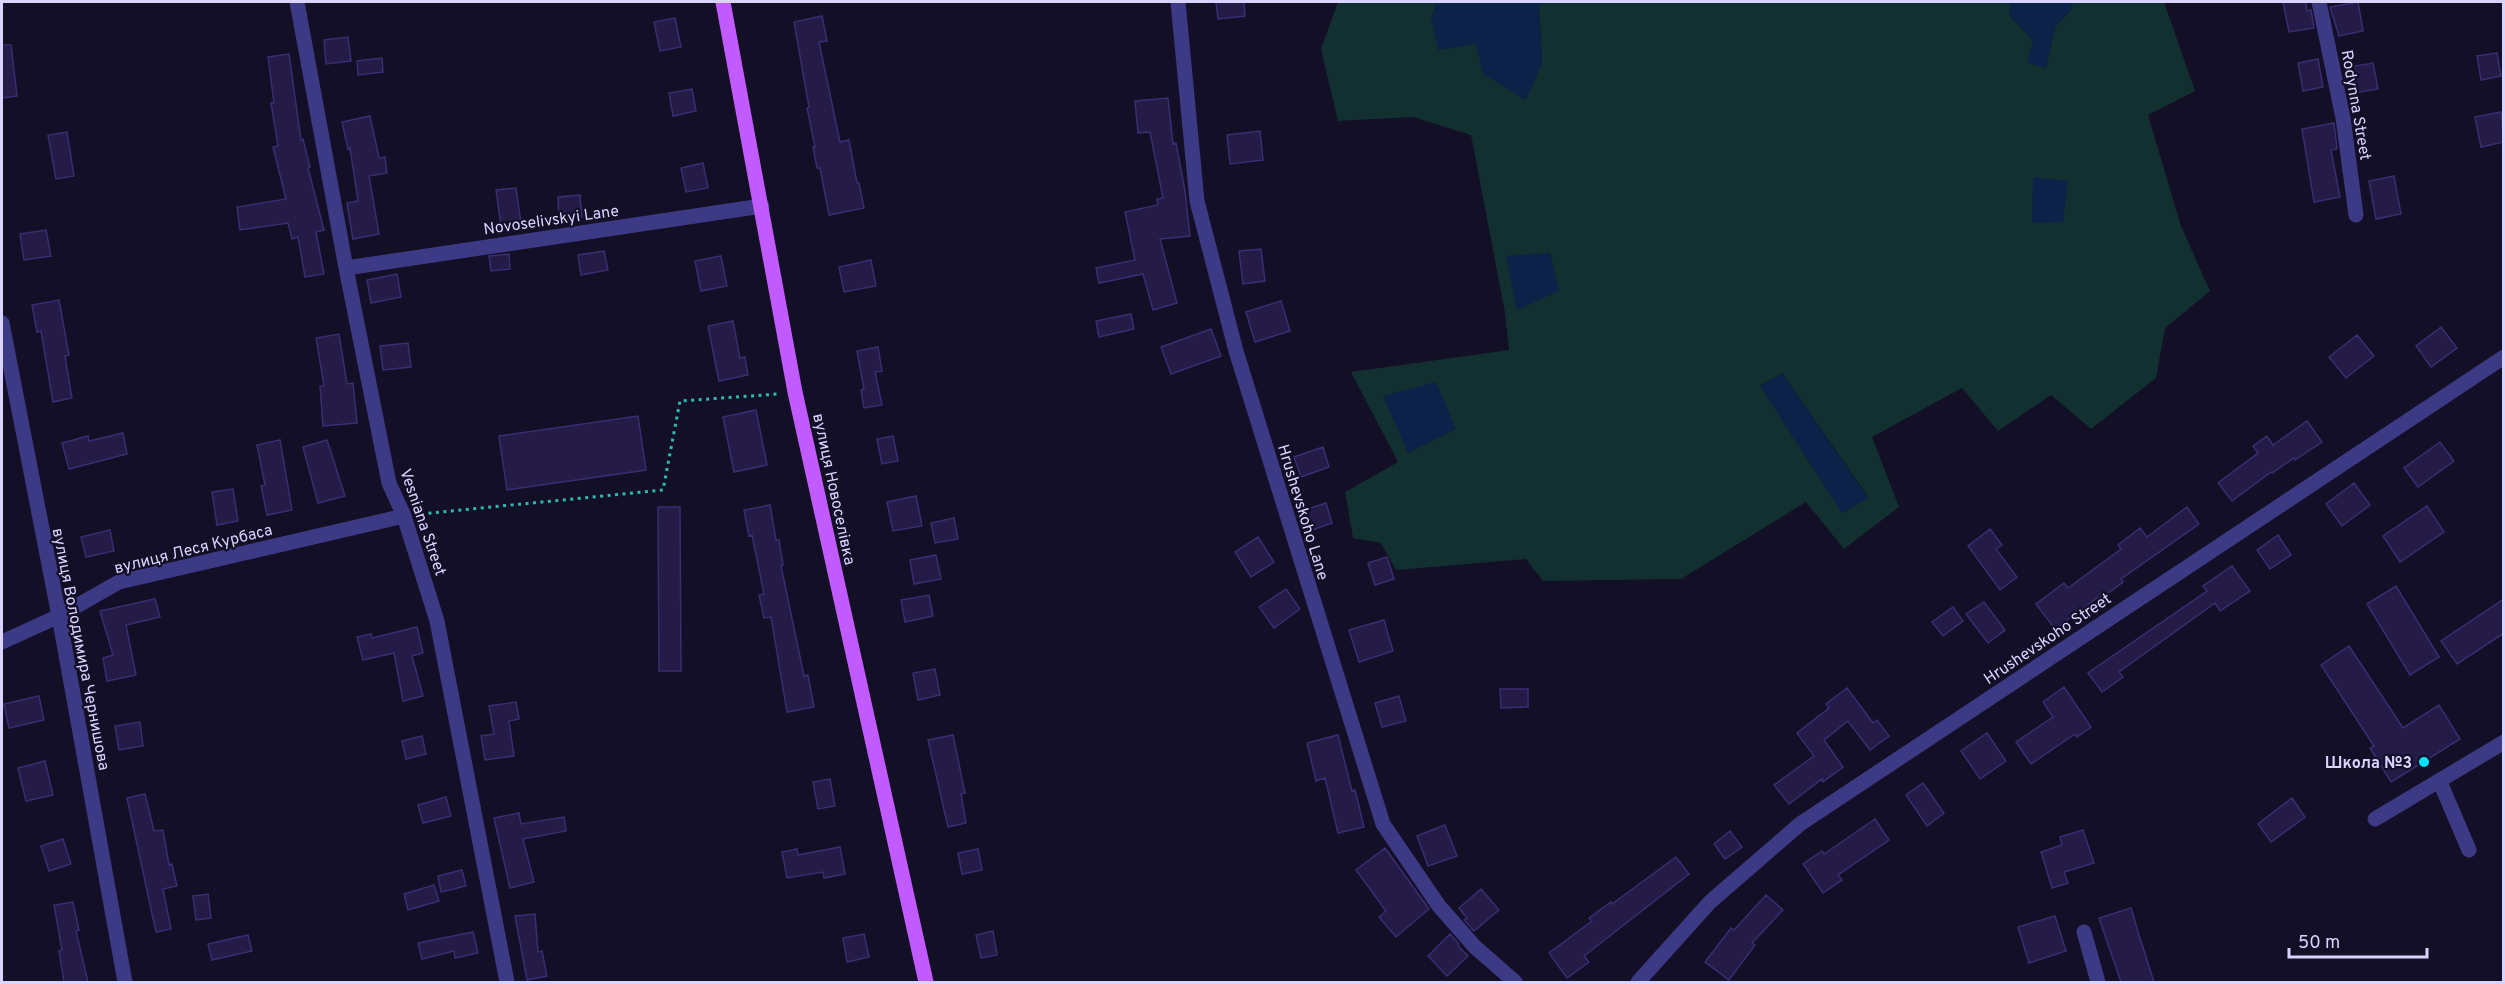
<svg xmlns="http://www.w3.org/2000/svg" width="2505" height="984" viewBox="0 0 2505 984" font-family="Overpass,sans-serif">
<rect width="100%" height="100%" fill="#130f26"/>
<path fill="#12302f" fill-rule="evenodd" d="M1338,2H1437L1431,18L1476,44L1542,63L1539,5L1543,2H2011L2009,15L2033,40L2046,68L2055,27L2073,7L2069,2H2164L2195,91L2148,115L2181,226L2210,291L2165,328L2156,378L2091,429L2051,395L1998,431L1962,388L1872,437L1899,507L1844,549L1806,502L1681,579L1543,581L1526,559L1396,570L1381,543L1353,538L1345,492L1398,462L1351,372L1509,350L1505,313L1471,135L1413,117L1338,121L1321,49ZM1782,373L1868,497L1843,512L1760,386Z"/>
<path fill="#0c2248" d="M1437,2H1543L1539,5L1542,63L1526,100L1483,74L1476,44L1438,50L1431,18Z
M2011,2H2069L2073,7L2055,27L2046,68L2027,63L2033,40L2009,15Z
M2033,177L2068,181L2063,222L2032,223Z
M1550,253L1559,291L1517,310L1506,256Z
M1782,373L1868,498L1842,513L1760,386Z
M1436,382L1456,429L1408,453L1383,396Z"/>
<path fill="#241b47" stroke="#3b2d73" stroke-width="1.5" d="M1216,2H1244L1245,16L1218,19Z
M2283,2H2306L2307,11L2311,10L2314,28L2289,32Z
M2358,2L2363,31L2339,36L2330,7Z
M822,16L827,41L819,42L840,142L849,140L857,183H859L864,208L829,215L820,168H817L813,147H815L807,108L809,107L794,22Z
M675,18L681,47L660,51L654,22Z
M348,37L351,61L326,64L324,40Z
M2,45H11L17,96L2,98Z
M2497,53L2501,76L2481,80L2477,56Z
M289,54L301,140L303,139L310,167L308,168L324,230L316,232L324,274L305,277L298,237L292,239L288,223L240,230L237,207L286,199L273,147L278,146L271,103H274L268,57Z
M382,58L383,72L358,75L357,61Z
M2318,59L2323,87L2303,91L2298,63Z
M2373,63L2378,89L2354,93L2349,67Z
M692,89L696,111L673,116L669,93Z
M1168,98L1173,144L1176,143L1185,191L1190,236L1160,239L1177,303L1153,310L1143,274L1099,283L1096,268L1135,260L1125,212L1158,205L1157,199L1163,198L1150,132L1138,133L1135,101Z
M2501,112L2504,142L2481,147L2475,117Z
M370,116L379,158L385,157L387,173L369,176L379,234L353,239L347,203L358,201L350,148L348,149L342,122Z
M2334,123L2337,149L2331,150L2340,197L2314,202L2302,129Z
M1260,131L1263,160L1230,164L1227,135Z
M67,132L74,176L56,179L48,135Z
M703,163L708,188L686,192L681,168Z
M2394,176L2401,214L2376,219L2369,181Z
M516,188L521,223L501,226L496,190Z
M580,195L582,217L559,219L558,197Z
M46,230L51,256L24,260L20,234Z
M1261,249L1265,281L1243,284L1239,251Z
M604,251L608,270L581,275L578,255Z
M509,254L510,269L491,271L489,256Z
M721,256L727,286L701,291L695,261Z
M871,260L876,286L844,292L839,267Z
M397,274L401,297L371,303L367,280Z
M59,300L69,355L65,356L72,398L53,402L41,331L37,332L32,305Z
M1281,301L1290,331L1255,342L1246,312Z
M1131,314L1134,329L1099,337L1096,321Z
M733,321L740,358L745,357L748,375L719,381L708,326Z
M2441,327L2457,348L2431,367L2416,346Z
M1211,329L1221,356L1171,374L1161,347Z
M339,334L347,384L353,383L357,423L323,426L320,386H324L316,338Z
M2357,335L2374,356L2346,378L2329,357Z
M408,343L411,367L383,370L380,346Z
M878,347L882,371L875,372L882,405L864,408L861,390L864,389L857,351Z
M756,410L767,465L734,472L723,417Z
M638,416L646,470L507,490L499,436Z
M2307,421L2322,442L2295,460L2294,458L2272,473L2271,472L2232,501L2218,483L2258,453L2253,446L2267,436L2273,445Z
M123,433L127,454L69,469L62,443L88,436L89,441Z
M893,436L898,461L882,464L877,439Z
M280,440L292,510L267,515L261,486L265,485L257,445Z
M327,440L345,496L318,503L303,447Z
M2440,442L2454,461L2418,487L2404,468Z
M1323,447L1329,467L1301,477L1294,457Z
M2354,483L2370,505L2342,526L2326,504Z
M233,489L238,521L217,525L212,492Z
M916,496L922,526L893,531L887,502Z
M1326,503L1332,523L1312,530L1305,510Z
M770,505L776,540H779L783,565L781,566L804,676L808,675L814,707L787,712L771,617L764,618L759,595L764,594L752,535L749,536L744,510Z
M2427,506L2444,532L2400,562L2383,536Z
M658,507H680L681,671H659Z
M2187,507L2199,524L2121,579L2123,582L2099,600L2097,598L2055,629L2036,604L2064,583L2068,588L2121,549L2118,545L2140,528L2147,537Z
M954,518L958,539L935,543L931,523Z
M1990,529L2002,545L1996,549L2017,577L2000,590L1968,546Z
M110,530L114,551L86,557L81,537Z
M2278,535L2291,555L2270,569L2257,550Z
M1258,537L1274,562L1251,577L1235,552Z
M936,555L941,579L914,584L910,560Z
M1387,557L1394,579L1375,585L1368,563Z
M2232,566L2250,591L2220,611L2215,603L2119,672L2123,677L2102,692L2088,673L2207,591L2203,586Z
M2396,586L2439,657L2410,675L2367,604Z
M1286,589L1300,609L1274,628L1259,607Z
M929,595L933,616L905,622L901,600Z
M155,599L160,617L126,625L136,675L107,681L103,658L113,655L100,611Z
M2504,599V633L2457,664L2441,641Z
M1984,602L2005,630L1988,643L1966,614Z
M1953,607L1963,621L1943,636L1932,622Z
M1384,620L1393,651L1359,662L1349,630Z
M417,627L423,653L412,656L423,696L403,701L394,653L363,660L357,637L371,634L372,638Z
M2349,646L2403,728L2439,705L2460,739L2391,782L2370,748L2374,746L2321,665Z
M935,669L940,695L918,700L913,673Z
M2064,687L2091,727L2077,737L2075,734L2031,764L2016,742L2053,717L2043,702Z
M1847,688L1873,723L1877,720L1889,736L1870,750L1848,721L1824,740L1843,767L1823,782L1822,779L1789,804L1774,785L1814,756L1797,733L1829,708L1826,704Z
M1500,689H1528V707L1501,708Z
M39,696L44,720L9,728L4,704Z
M1399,696L1406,721L1382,727L1375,703Z
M516,702L519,719L509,721L514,756L485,760L481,736L494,734L489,706Z
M140,722L143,746L119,750L115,726Z
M1987,733L2006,761L1980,779L1961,751Z
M953,735L965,793L961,794L966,823L948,827L928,740Z
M1338,735L1352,791L1355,790L1364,827L1338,833L1325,778L1316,781L1307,743Z
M422,736L426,754L406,759L402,741Z
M45,761L53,795L26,801L18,768Z
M830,779L835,806L818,809L813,782Z
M1923,783L1944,813L1927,826L1906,795Z
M145,794L154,831L163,830L169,865L172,864L177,886L163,889L171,929L156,932L127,798Z
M446,797L451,816L423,823L418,805Z
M2292,798L2305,817L2271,842L2258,824Z
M519,813L521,824L564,817L566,831L523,839L534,882L510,888L494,818Z
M1875,819L1889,840L1838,875L1842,880L1823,893L1803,864L1822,851L1824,854Z
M1445,825L1457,856L1428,866L1417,836Z
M2083,830L2094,863L2064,872L2068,883L2052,888L2041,852L2062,845L2060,837Z
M1730,831L1742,847L1725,859L1714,844Z
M63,839L71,864L49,871L41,846Z
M840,847L845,874L824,878L823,872L787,878L782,852L797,849L798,855Z
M1385,848L1429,909L1396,937L1379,917L1386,911L1356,870Z
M978,849L982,870L962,874L958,853Z
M1676,857L1689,874L1584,956L1589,962L1567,978L1549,953L1592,921L1589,918L1611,902L1612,904Z
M462,870L466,886L441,892L438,876Z
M434,885L439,901L408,910L404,894Z
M1481,889L1499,910L1474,931L1464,920L1467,918L1459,908Z
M208,894L211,918L196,920L193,896Z
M1766,895L1783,910L1752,943L1755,945L1729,980L1705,962L1731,928L1734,930Z
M73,902L79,930L76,931L88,982H64L59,951L62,950L54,905Z
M2131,908L2139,935L2154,982H2121L2099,918Z
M535,914L538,952L542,951L547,976L527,980L515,916Z
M2055,916L2066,951L2029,963L2018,927Z
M993,931L997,955L981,958L976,935Z
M473,932L478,953L455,958L454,951L422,959L418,943Z
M864,934L869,957L847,962L843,938Z
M1450,934L1459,944L1458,946L1468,956L1447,976L1428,956Z
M248,935L252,951L212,960L208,944Z"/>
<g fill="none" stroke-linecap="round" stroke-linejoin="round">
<path stroke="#2fb8b0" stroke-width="3" stroke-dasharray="3 4.5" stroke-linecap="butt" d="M421,514L663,490L680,401L778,394"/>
<path stroke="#3d3a85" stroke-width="15" d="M297,2L346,268L389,483L404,516L437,621L507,982
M1178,2L1197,201L1236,351L1383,824L1439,906L1475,947L1515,982
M2319,2L2343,118L2356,215
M346,268L762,206
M2,323L59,616L125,982
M2,642L59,616L119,582L404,516
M2440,782L2469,850
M2375,819L2504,742
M2084,932L2098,982
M1638,982L1710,902L1800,824L2504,357"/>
<path stroke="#c25bff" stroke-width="15" d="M723,2L795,392L926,982"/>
</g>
<circle fill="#00e5ff" stroke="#130f26" stroke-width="2" cx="2424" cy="762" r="6"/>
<g text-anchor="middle" stroke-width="4.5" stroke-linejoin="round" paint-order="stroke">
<g font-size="16" fill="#d9d4ff" stroke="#130f26">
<text transform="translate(2357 105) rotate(80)" y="6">Rodynna Street</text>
<text transform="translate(551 219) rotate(-8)" y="6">Novoselivskyi Lane</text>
<text transform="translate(835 489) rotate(78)" y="6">вулиця Новоселівка</text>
<text transform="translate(1304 512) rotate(73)" y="6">Hrushevskoho Lane</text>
<text transform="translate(424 522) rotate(71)" y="6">Vesniana Street</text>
<text transform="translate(193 548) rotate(-14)" y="6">вулиця Леся Курбаса</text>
<text transform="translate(2047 638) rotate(-34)" y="6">Hrushevskoho Street</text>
<text transform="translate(82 649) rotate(79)" y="6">вулиця Володимира Чернишова</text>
</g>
<g font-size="16" font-weight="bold" fill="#d9d4ff" stroke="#130f26" text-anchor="end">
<text x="2412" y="768">Школа №3</text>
</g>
</g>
<rect width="2505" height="984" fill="none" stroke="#d9d4ff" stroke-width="6"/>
<path d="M2289 948v9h138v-9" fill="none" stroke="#d9d4ff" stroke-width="3"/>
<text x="2298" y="948" font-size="18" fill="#d9d4ff" stroke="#130f26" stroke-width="4.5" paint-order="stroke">50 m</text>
</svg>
